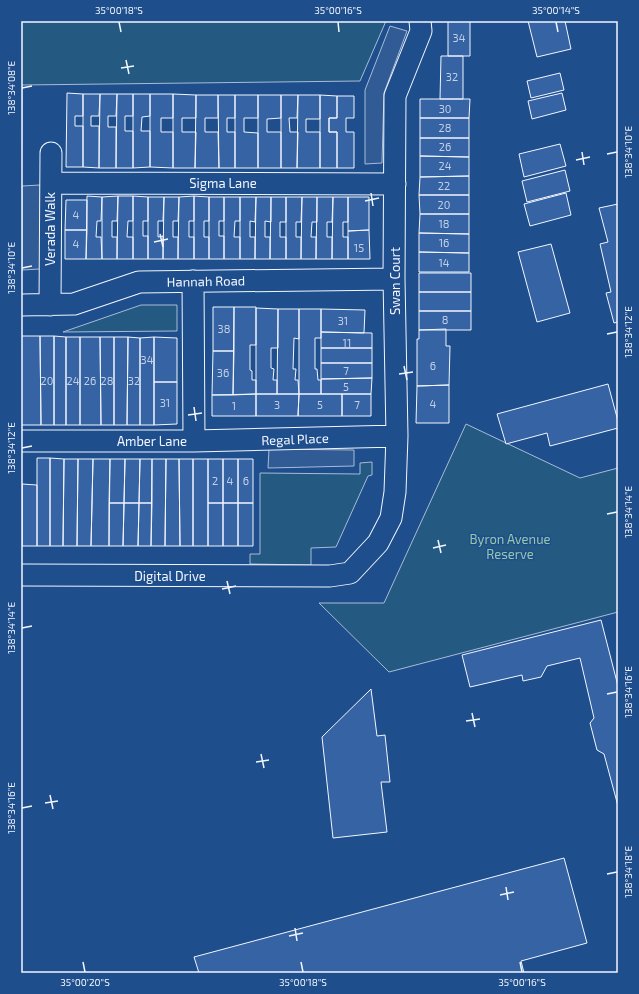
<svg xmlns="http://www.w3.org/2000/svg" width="639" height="994" viewBox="0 0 639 994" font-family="'Exo 2',sans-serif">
<rect width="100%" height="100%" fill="#1f4e8c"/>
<path fill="#245a82" stroke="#a8bbd7" d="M21,21H386L360,81L22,85L21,283Z
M141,305H177V331L63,332Z
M466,424L580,478L618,468V612L389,672L319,603H384Z
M372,462V475L368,476L336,547L311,548V565L250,564V554H260V473L360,474V463Z"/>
<path fill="#305b95" stroke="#a8bbd7" d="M390,26L407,31L384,93L382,163L365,164V90Z
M40,185V269L22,270V186Z
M269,449L354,450V466L268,468Z"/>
<path fill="#3563a3" stroke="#f2f6ff" d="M448,21H470V56H448Z
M528,21H565L571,49L537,57Z
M441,56H463V99H440Z
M560,73L564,90L531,98L527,81Z
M67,93L83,94V116H75V126H83V167H66Z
M562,93L566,110L532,119L528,101Z
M83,94H100L99,116H91V126H99V168L83,167Z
M100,94H117L116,116H108V127H116V168H99Z
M117,94H133V116H125V131H133V168H116Z
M133,94H150V116L142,117L141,131H150V167L133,168Z
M150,94H173V118H161V132H173V168L150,167Z
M173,94L196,95V118H182V132H196L195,168H173Z
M196,95H218V118H205V132H218L219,168H195Z
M218,95H235V118H227V132H235V168H219Z
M235,95H258V118H244V132L258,133V168H235Z
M258,95H281V118L267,119V132H281V168H258Z
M281,95H298L297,118H289L290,132H298L297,168H281Z
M298,95H320V119H306V132H320V168H297Z
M320,95L337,96V118H329V132H337V168H320Z
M337,96H354V118H346V132H354V168H337V132H329V118H337Z
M420,99H470L469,118H420Z
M420,118H469V138H420Z
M420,138H469V157L420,156Z
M560,144L566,166L524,177L519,154Z
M420,156L469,157V176L420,177Z
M565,170L570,191L527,202L522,181Z
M469,176V195H419L420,177Z
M566,193L571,215L530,226L524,204Z
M419,195H469V214H420Z
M87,196L102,197L101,221H97L96,237H101L102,259H86Z
M118,196H133V221H128L127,237H133V259H117Z
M118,196L117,221H112V237H117V259H102V197Z
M133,196L148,197V221H143V236H148V259H133Z
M194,196L209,197V221H204V237H209V259H194Z
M194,196V221H189V237H194V259H178L179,197Z
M148,197H164L163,221H158V237L163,236V259H148Z
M164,197H179L178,221H173V237H178V259H163Z
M209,197H224V221H219V236H224V259H209Z
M224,197H240V221H235L234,237H240V259H224Z
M240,197H256L255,222L250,221V237H255V259H240Z
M256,197H271V222L265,221V237H270V259H255Z
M271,197H286V222H280V237H286V259H270Z
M286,197H302L301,222H296V237H301V259H286Z
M302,197H317V222H312L311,237H316V259H301Z
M317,197H333L332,222H327V237H332V259H316Z
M333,197H348V222H343V237H348V259H332Z
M348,197H369V230L348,231Z
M66,200H87V230H65Z
M618,204V322L614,323L606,293L611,292L600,244L608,242L599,208Z
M420,214H469V234L419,233Z
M65,230H87L86,259H65Z
M369,230L370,259H348V231Z
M419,233L469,234V253L419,252Z
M551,244L570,313L537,322L518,252Z
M419,252L469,253V272H419Z
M419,273H471V292H419Z
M419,292H471V311H419Z
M213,307H234V351H213Z
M234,307H256V345H250V370L252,371V380H256V394L233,395Z
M256,308L278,309V348H271V368L274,369L273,380H277V394H256Z
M278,309H299V339L294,338L293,369H296L295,380H298L299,394H277Z
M299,309H321V338H315V369H317L318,380H321V394H299Z
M321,309L365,310L364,333L321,332Z
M419,311H471V330H419Z
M446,329V346H450L449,385L417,386V339H419V330Z
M321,332L372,333V348H321Z
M21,336H40L41,425H21Z
M40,336H54V425H41Z
M54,336L66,337V425H54Z
M66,337H80V425H66Z
M80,337H100L101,425H80Z
M100,337H114V425H101Z
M114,337H128L127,425H114Z
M128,337L140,338V425H127Z
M154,337L177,338V382H154Z
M154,337V425H140V338Z
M321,348H372V363H321Z
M213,351H234L233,395H212Z
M321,363H372V378L321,379Z
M372,378L371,394H321V379Z
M154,382H177V424L154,425Z
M608,384L618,421V428L550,446L547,433L506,444L497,414Z
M449,385V423H416L417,386Z
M256,394V416H212V395Z
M256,394H299L298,416H256Z
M299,394H342V416H298Z
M342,394H371V416H342Z
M37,458H50V546H37Z
M50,458L64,459L63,546H50Z
M64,459H78L77,546H63Z
M78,459H93L91,546H77Z
M93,459H110L109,546H91Z
M110,459H125L124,503H109Z
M125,459H140L139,503H124Z
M140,459H152V503H139Z
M152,459H166L165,546H151Z
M166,459H179L180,546H165Z
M179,459H193V546H180Z
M193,459H208V546H193Z
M208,459H223V503H208Z
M223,459H238V503H223Z
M238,459H253V503H238Z
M21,484H22V546H21Z
M22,484L37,485V546H22Z
M109,503H124L123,546H109Z
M124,503H139L138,546H123Z
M139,503H152L151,546H138Z
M208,503H223V546H208Z
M223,503H238V546H223Z
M238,503H253V546H238Z
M601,620L618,686V806L604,754L597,750L590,723L594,718L580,658L547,666L541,677L523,681L522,675L470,687L462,655Z
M371,689L377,736L385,735L390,782H381L387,832L333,838L322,737Z
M564,858L587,943L521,961L524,973H199L194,957Z"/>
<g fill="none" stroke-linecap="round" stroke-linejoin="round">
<defs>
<path id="street" d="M51,183L395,184
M21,305L74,304L139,282L394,279
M50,305L51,153
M21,441H194L193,281
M194,441L397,436
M21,575L330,576L350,573L378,543L391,518L395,492L397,436L394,279L395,96L421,31L420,21"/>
</defs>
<use href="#street" stroke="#f2f6ff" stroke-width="23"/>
<use href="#street" stroke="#1f4e8c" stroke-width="21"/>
</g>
<path fill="none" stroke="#f2f6ff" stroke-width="1.5" d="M119,22L121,32M338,22L339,32M556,22L558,32M126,60L129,74M121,68L134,66M22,88L32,86M582,152L584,165M607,154L617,152M576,160L590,157M371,193L373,206M365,201L379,198M160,234L163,247M154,242L168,239M22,268L32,266M607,334L617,332M404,366L407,380M399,374L413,372M194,407L196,421M188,415L202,413M22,448L32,446M607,514L617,512M438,540L441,553M433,548L446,545M227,581L230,594M222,589L236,586M22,628L32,626M607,694L617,692M472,713L475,727M466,721L480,719M261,754L264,768M256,762L269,760M50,795L53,809M45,803L58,801M22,808L32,806M607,874L617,872M506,887L508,900M500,895L514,892M295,928L297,941M289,936L303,933M83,962L85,972M301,962L303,972M520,962L522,972"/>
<g text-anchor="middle" stroke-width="3" stroke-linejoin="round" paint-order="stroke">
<g font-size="11" fill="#c3d1e8">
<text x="459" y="42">34</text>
<text x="452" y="81">32</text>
<text x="445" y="113">30</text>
<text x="445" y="132">28</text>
<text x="445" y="151">26</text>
<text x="445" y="170">24</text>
<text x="444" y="190">22</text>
<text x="444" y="209">20</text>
<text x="76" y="219">4</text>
<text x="444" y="228">18</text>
<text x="444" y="247">16</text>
<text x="76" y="248">4</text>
<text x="359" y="252">15</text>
<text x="444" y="267">14</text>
<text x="445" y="324">8</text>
<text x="343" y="325">31</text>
<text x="224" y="333">38</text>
<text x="347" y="347">11</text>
<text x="147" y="364">34</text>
<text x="433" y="370">6</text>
<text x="346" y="375">7</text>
<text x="223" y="377">36</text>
<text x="47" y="385">20</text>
<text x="73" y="385">24</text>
<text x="90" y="385">26</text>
<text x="107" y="385">28</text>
<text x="134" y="385">32</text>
<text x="346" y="391">5</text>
<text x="165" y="407">31</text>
<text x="433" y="408">4</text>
<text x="277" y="409">3</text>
<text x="320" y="409">5</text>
<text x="357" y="409">7</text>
<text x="234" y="410">1</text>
<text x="215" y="485">2</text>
<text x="230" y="485">4</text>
<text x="246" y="485">6</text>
</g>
<g font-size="13" fill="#f2f6ff" stroke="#1f4e8c">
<text x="223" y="188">Sigma Lane</text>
<text transform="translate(50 229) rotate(-90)" y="5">Verada Walk</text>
<text transform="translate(206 281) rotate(-1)" y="5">Hannah Road</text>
<text transform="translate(395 281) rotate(-90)" y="5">Swan Court</text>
<text transform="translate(295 439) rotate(-2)" y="5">Regal Place</text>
<text x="152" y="446">Amber Lane</text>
<text x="170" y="581">Digital Drive</text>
</g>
<g font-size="13" fill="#97c8a6" stroke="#1f4e8c">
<text x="510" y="544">Byron Avenue<tspan x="510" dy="15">Reserve</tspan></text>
</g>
</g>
<rect width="639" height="994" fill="none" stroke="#1f4e8c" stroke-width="44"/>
<rect x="22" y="22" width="595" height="950" fill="none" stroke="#f2f6ff" stroke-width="1.5"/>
<g font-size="10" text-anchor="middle" fill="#f2f6ff">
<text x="119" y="14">35°00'18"S</text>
<text x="338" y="14">35°00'16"S</text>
<text x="556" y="14">35°00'14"S</text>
<text transform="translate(11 88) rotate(-90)" y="4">138°34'08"E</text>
<text transform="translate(628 152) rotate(-90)" y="4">138°34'10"E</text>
<text transform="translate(11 268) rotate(-90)" y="4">138°34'10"E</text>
<text transform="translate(628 332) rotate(-90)" y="4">138°34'12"E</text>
<text transform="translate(11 448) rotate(-90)" y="4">138°34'12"E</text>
<text transform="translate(628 512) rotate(-90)" y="4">138°34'14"E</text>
<text transform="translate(11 628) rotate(-90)" y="4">138°34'14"E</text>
<text transform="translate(628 692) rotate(-90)" y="4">138°34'16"E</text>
<text transform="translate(11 808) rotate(-90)" y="4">138°34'16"E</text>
<text transform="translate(628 872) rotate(-90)" y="4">138°34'18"E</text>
<text x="85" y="986">35°00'20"S</text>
<text x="303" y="986">35°00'18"S</text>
<text x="522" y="986">35°00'16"S</text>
</g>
</svg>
